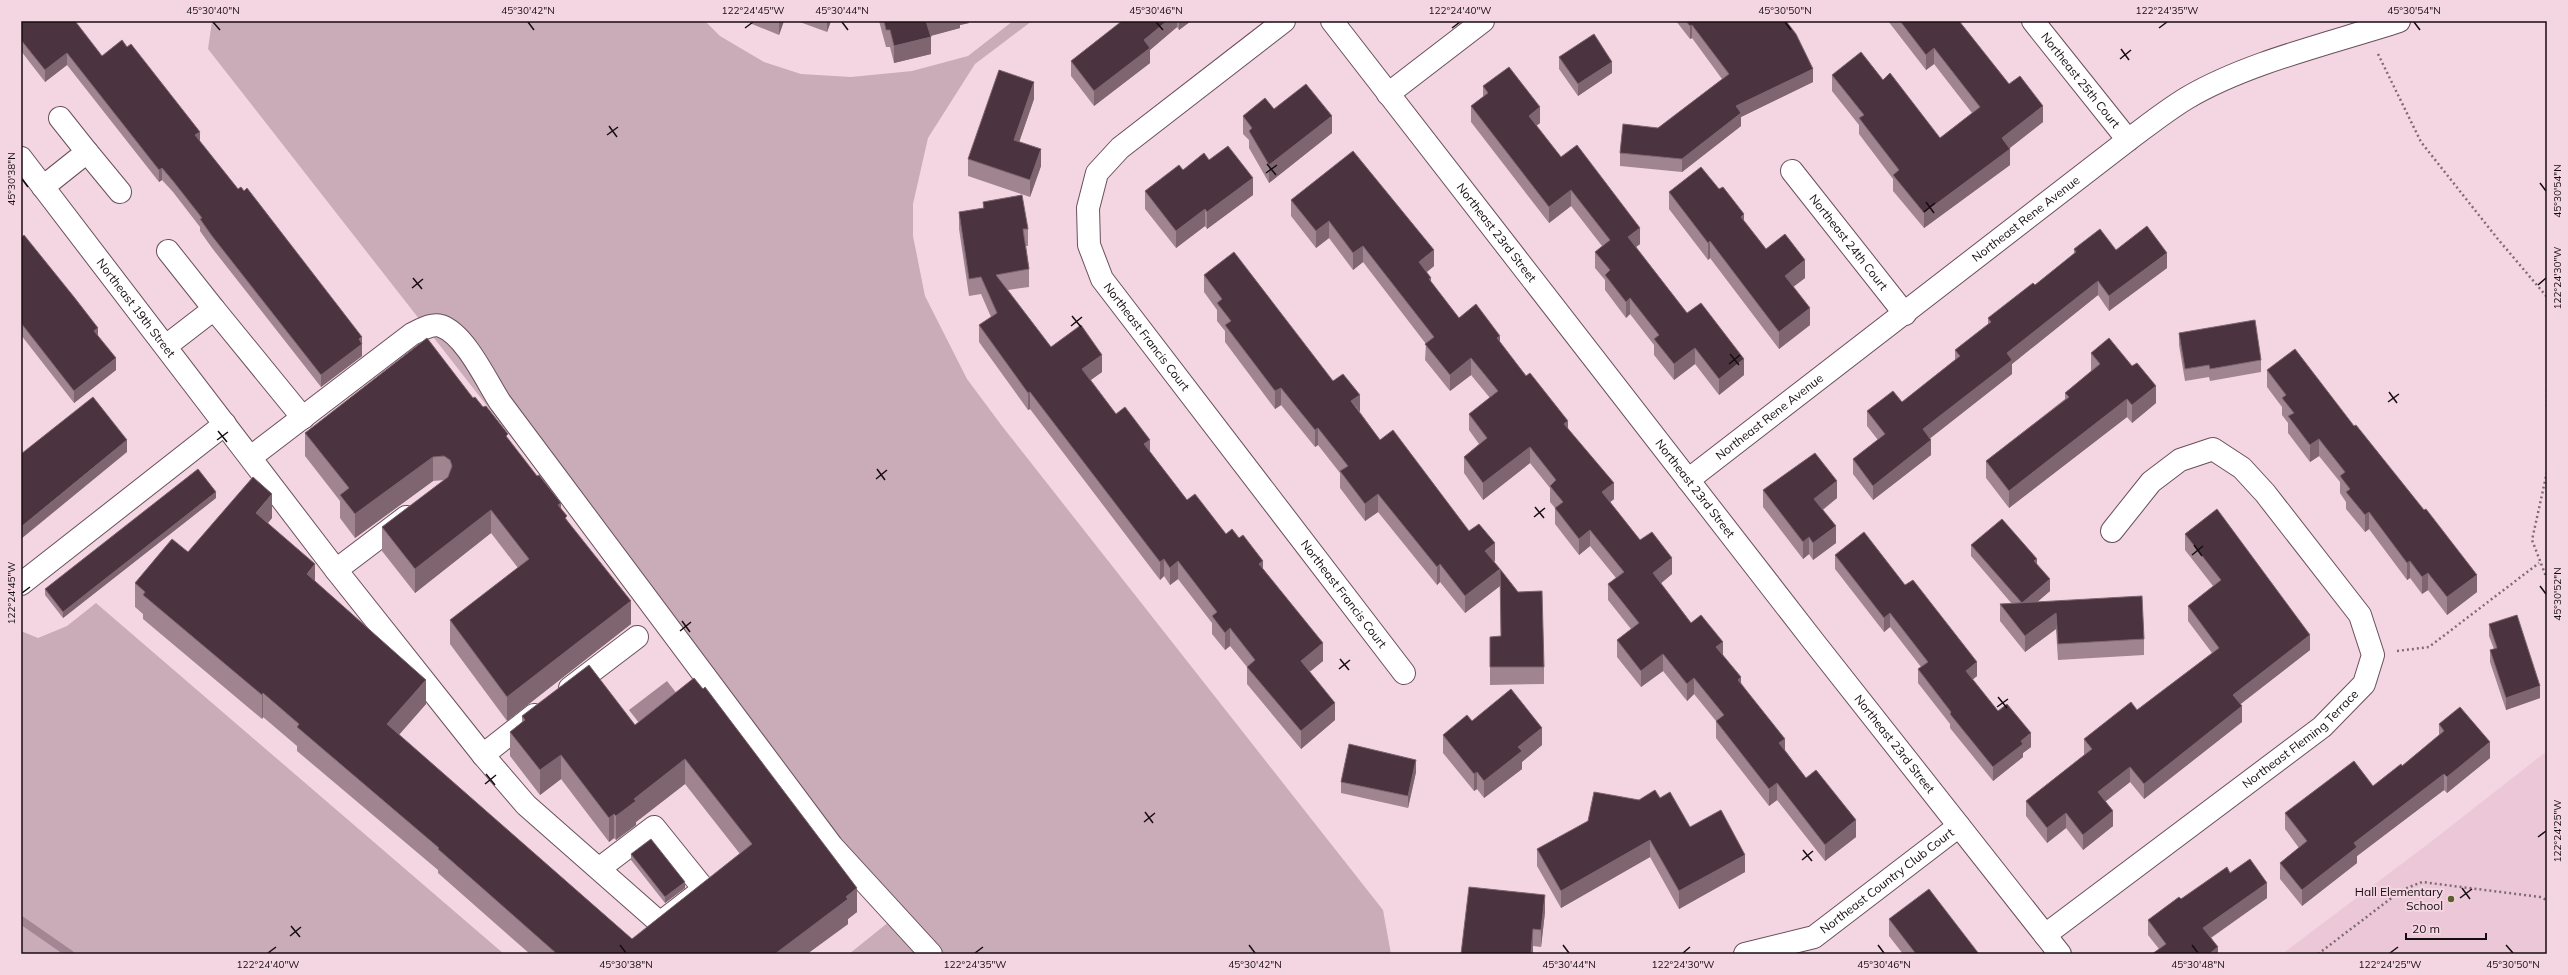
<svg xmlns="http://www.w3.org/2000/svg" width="2568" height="975" viewBox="0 0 2568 975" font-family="Mulish,sans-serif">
<rect width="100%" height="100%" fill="#f4d6e3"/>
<path fill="#ecc7d7" d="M2547,751V954H2282L2428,844Z"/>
<path fill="#caacb9" d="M212,21H705L720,36L764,62L801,74L851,77L912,71L968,56L1013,21H1032L975,64L928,138L913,204V236L925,296L967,379L1002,426L1383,910L1391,954H849L890,921L208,49Z
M96,603L504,954H21V631L38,638L67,626Z"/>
<path fill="#a48593" d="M667,681L681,699L643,728L629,710Z"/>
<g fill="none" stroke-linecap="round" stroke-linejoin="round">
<path stroke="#a48593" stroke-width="8" d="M21,920L70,954"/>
<defs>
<g id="minor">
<path id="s1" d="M1284,21L1120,148L1097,173L1088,208L1089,245L1102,279L1404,673"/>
<path id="s2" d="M1332,21L1814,642L2060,954"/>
<path id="s3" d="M2033,21L2128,140"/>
<path d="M1388,94L1483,21"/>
<path d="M87,152L120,192"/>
<path id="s4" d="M21,158L336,570L483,755L526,805L660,923L704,889L654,827L600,868"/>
<path id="s5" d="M1792,171L1905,314"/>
<path d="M43,187L87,152L60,118"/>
<path d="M214,309L303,418"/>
<path d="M166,346L214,309L168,251"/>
<path d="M251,457L412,334C421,330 431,323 441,326C465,334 487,382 500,402L832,846L931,954"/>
<path id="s6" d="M1688,480L2128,140C2147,126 2167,110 2187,98C2248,62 2332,43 2399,21"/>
<path d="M336,570L406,517"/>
<path d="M21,584L225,424"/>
<path d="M570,688L637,637"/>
<path d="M483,755L534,715"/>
<path id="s7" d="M2045,935L2322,727L2364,684L2373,655L2360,615L2265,493L2242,468L2213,449L2180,460L2151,482L2112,531"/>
<path id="s8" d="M1745,954L1814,937L1959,826"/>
</g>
</defs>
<use href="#minor" stroke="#69505b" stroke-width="24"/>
<path stroke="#7e6b73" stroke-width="2.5" stroke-dasharray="2 3" stroke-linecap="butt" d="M2378,54L2421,142L2497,238L2547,297
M2547,390V411
M2547,472L2532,540L2547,579
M2397,651L2429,647L2539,563
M2318,954L2402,890L2422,882L2540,897L2547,900"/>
<use href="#minor" stroke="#fff" stroke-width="22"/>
</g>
<path fill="#a08591" d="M21,21L102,56L200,142L362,343V356L321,387L212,248L200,231V227L173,192L162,180L159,182L67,65L45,82L21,51Z
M752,21H784L779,35L752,24Z
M797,21H831L827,32Z
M879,21H969V23L960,25V28L931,36V54L894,63L890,47H886Z
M1122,21H1191L1179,30L1177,27L1150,50V63L1094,106L1071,76V61Z
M1676,21H1786L1813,82L1741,117V126L1682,172L1620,166V153L1658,128L1722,79L1692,38L1690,39Z
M1888,21H1961V23L2009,84L2043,122L2010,148V165L1924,228L1893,191V179L1859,134V125L1832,91V75L1883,80L1940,138L1972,113L1934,64L1926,70Z
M1559,57L1612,73L1578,96L1559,69Z
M1483,86L1540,123L1536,126L1561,157L1640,244L1636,247L1687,313L1744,375L1719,395L1695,364L1674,380L1654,355V345L1630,314L1626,318L1605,290V280L1595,268V252L1602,246L1571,206L1549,223L1471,122V106L1483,97Z
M1034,99L1019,142L1041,166L1030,197L968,176V159Z
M1274,109L1332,133L1269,183L1249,148V140L1243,134V116Z
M1209,160L1253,195L1207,229L1205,226L1176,248L1145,209V191L1183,170Z
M1669,192L1744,221L1766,249L1805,278L1793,287L1810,325L1779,349L1710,258L1708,260L1669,209Z
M1291,200L1434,266L1427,272L1431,283L1459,318L1500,343L1568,428L1614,499L1610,502L1640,540L1672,574L1661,583L1691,623L1723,655L1785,750L1806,778L1856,837L1825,861L1777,800L1769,806L1716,738V721L1694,694L1687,701L1663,671L1641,687L1617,657V640L1631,629L1608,600V584L1616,578L1590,546L1579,555L1555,524V508L1550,502V488L1530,463L1483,500L1464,473V457L1479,444L1469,430V414L1490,398L1471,375L1450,391L1425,360L1426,344L1363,262L1353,270L1329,238L1316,248L1291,216Z
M983,202L1028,229V246H1026L1029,269V287L1008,290L1051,347L1102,372L1091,380L1116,414L1150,452L1187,500L1226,534L1239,538L1263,569L1323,661L1309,672L1335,720L1301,749L1247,684V667L1230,646L1225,650L1212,634V623L1178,579L1170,585L1164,576L1160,580L1030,409L1028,410L979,342V325L991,317L981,294L969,296L959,229V212L983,208Z
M21,236L98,335L116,370L74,403L21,335Z
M2074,249L2116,250L2167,268L2109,311L2098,295L2012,364V374L1930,438L1931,455L1873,500L1853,474V459L1878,440L1867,426V411L1902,402L1955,360V350L1988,324V318L2035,285L2074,254Z
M1204,275L1333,381L1360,412L1380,440L1469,531L1495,561L1494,562L1500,586L1465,613L1440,582L1437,585L1378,512L1365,521L1340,488V473L1318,445L1315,447L1281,405L1275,409L1225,342V331L1217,321V310L1204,292Z
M2179,333L2261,360V372L2210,381L2209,377L2185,381L2179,345Z
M2091,353L2156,403L2132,423L2127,417L2009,508L1986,478V461L2065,399V393L2091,371Z
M2267,370L2477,592L2447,615L2428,590L2422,594L2410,578L2407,580L2369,529L2365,532L2346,509V502L2340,493V482L2319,456L2310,462L2288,433V423L2282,415V407L2267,387Z
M473,398L508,439L561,508L567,520L631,624L507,721L450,644V620L518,568L491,533L415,593L382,551V527L445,480L433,481L355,538L340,518V501L305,456V433Z
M1763,490L1837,498L1823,510L1836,543L1813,560L1809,554L1803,559L1763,507Z
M216,498L63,618L45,595V589Z
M272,518L268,523L315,581L426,704L399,735L632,939L740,854L685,784L636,822V825L616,840L614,838L609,842L561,779L540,795L510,756V732L522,722V716L635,725L694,678L857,912L848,919V924L807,954H530L438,873V870L297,751V746L263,717L262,719L143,619V614L135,607V583L188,552Z
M2185,534L2310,650L2240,704L2242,722L2144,799L2130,782L2105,802L2113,826L2083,850L2066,828L2047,843L2026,816V801L2084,755V739L2137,710L2212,653L2188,621V606L2213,586L2185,550Z
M1971,545L2037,564L2050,591L2037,602L2144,639V655L2058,660L2056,629L2025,652L2000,621V604H2012L1971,556Z
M1835,555L1905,585L1977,676L1972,680L1998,711L2031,747L2023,753V757L1993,781L1950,728V724L1918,683V669L1921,667L1890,627L1884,632L1835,569Z
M2489,624L2540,698L2506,710L2490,662V650L2494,649L2489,636Z
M1490,637L1544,667V684L1490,685Z
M1472,721L1542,745L1522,762V769L1484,798L1477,789L1474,791L1443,753V735Z
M2439,724L2490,758L2447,793L2444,790L2357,856V863L2302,906L2280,879V863L2299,848L2285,829V813L2373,786L2402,766L2439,735Z
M1416,772L1408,808L1341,793V782Z
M1660,798L1690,827L1745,872L1679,909L1650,857L1561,908L1537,866V849L1639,800Z
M631,854L685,888L665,903L631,860Z
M2230,873L2267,898L2211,938L2218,954L2159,949L2148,935V920L2181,899Z
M1545,912L1541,947L1533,946L1461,954Z
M1889,919L1979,954H1903L1889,936Z"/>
<path fill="#7e6570" d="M779,21H784L779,35Z
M827,21H831L827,32Z
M926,21H969V23L960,25V28L926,37Z
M1167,21H1177V27L1150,50V63L1094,106V91L1144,40Z
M1179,21H1191L1179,30Z
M1692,25V38L1690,39V26Z
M931,37V54L894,63V46Z
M1934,48V64L1926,70V55Z
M67,53V65L45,82V70Z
M1612,62V73L1578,96V84Z
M1813,69V82L1741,117V126L1682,172V159L1736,106Z
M1034,82V99L1014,157V140Z
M2043,106V122L2002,154V138Z
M1540,107V123L1529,132V116Z
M1332,116V133L1269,183V165Z
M200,132V144L195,135Z
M1041,149V166L1030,197V180Z
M2010,149V165L1924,228V213Z
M162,168V180L159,182V170Z
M1253,178V195L1207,229V212Z
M1571,190V206L1549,223V207Z
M1205,209V226L1176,248V231Z
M1744,214V232L1741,217Z
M1329,221V238L1316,248V231Z
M1640,228V244L1628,253V237Z
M1710,241V258L1708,260V243Z
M1363,246V262L1353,270V253Z
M1434,250V266L1419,278V262Z
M2167,253V268L2109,311V296Z
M1805,260V278L1785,293V276Z
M1431,278V294L1429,279Z
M2098,281V295L2012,364V374L1923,444V429L2007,353Z
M1630,298V314L1626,318V302Z
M1810,308V325L1779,349V332Z
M98,328V340L94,331Z
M1500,336V352L1497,338Z
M362,337V356L321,387V375Z
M1695,348V364L1674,380V364Z
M1102,355V372L1082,386V369Z
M116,358V370L74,403V391Z
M1471,358V375L1450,391V375Z
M1744,359V375L1719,395V379Z
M2156,386V403L2132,423V405Z
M1281,388V405L1275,409V391Z
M1030,392V409L1028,410V393Z
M1360,395V412L1351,401Z
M2127,399V417L2009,508V491Z
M1568,421V437L1564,424Z
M1318,428V445L1315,447V430Z
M2319,439V456L2310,462V445Z
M127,440V452L21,539V527Z
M1150,440V457L1144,444Z
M1931,440V455L1873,500V486Z
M1530,447V463L1483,500V483Z
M433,457V481L355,538V514Z
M1837,481V498L1814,516V499Z
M1614,483V499L1602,509V492Z
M216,492V498L63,618V612Z
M272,494V518L256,537V513Z
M1378,494V512L1365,521V504Z
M561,503V526L558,505Z
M491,510V533L415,593V569Z
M2369,512V529L2365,532V515Z
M1836,526V543L1813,560V543Z
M1590,530V546L1579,555V539Z
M1809,537V554L1803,559V542Z
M1495,543V561L1485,568V551Z
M1672,558V574L1653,590V573Z
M1164,559V576L1160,580V562Z
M2037,559V571L2034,561Z
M1178,561V579L1170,585V568Z
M1263,561V578L1259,564Z
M2410,561V578L2407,580V563Z
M315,564V588L307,574Z
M1440,564V582L1437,585V567Z
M1500,569V586L1465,613V596Z
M2428,573V590L2422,594V577Z
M2477,575V592L2447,615V597Z
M2050,579V591L2022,615V603Z
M631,601V624L507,721V697Z
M1890,613V627L1884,632V618Z
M2056,613V629L2025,652V636Z
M1230,628V646L1225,650V633Z
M2310,635V650L2233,710V695Z
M1723,642V658L1716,647Z
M1323,643V661L1301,679V661Z
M1663,654V671L1641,687V671Z
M1977,662V676L1966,685V671Z
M1741,677V694L1738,680Z
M1694,678V694L1687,701V684Z
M426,680V704L387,748V724Z
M2540,686V698L2506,710V698Z
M263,693V717L262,719V695Z
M1335,703V720L1301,749V731Z
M2242,706V722L2144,799V784Z
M1542,728V745L1522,762V769L1484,798V781L1518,747Z
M2031,733V747L2023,753V757L1993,781V767L2021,741Z
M1785,739V756L1779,743Z
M2490,742V758L2447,793V777Z
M561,755V779L540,795V770Z
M685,759V784L636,822V825L616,840V816L634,799Z
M1416,760V772L1408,808V796Z
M2130,767V782L2098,807V792Z
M1477,772V789L1474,791V774Z
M2444,774V790L2357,856V863L2302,906V890L2354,843Z
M1777,783V800L1769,806V789Z
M2113,811V826L2083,850V835Z
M2066,813V828L2047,843V828Z
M614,814V838L609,842V818Z
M1856,820V837L1825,861V845Z
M1650,840V857L1561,908V891Z
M1745,855V872L1679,909V891Z
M685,882V888L665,903V897Z
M2267,883V898L2203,943V928Z
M857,888V912L848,919V924L807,954H775Z
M1545,895V912L1541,947V930Z
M1533,929V954H1531Z
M2218,947V954H2209Z"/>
<path fill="#4b343f" stroke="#7e6570" d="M21,21H75L102,56L122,40L127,47L131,44L200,132L195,135L238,189L241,187L244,191L247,188L362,337L359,339L362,344L321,375L212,236L200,219L202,218L173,181L162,168L159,170L67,53L45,70L21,40Z
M884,21H926L931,37L894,46L890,30H886Z
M1122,21H1167L1144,40L1150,48L1094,91L1071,61Z
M1686,21H1786L1796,34L1813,69L1736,106L1741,113L1682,159L1620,153L1623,124L1658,128L1729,74L1692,25L1690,26Z
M1900,21H1959L2009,84L2020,76L2043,106L2002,138L2010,149L1924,213L1893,175L1899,170L1859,118L1864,115L1832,75L1861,52L1883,80L1890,73L1940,138L1980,107L1934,48L1926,55Z
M1594,34L1612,62L1578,84L1559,57Z
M1509,67L1540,107L1529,116L1561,157L1577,145L1640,228L1628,237L1687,313L1701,303L1744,359L1719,379L1695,348L1674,364L1654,339L1659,335L1630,298L1626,302L1605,275L1610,270L1595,252L1610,240L1571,190L1549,207L1471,106L1488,93L1483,86Z
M999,70L1034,82L1014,140L1041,149L1030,180L968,159Z
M1306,84L1332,116L1269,165L1249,131L1252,128L1243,116L1265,98L1274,109Z
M1228,146L1253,178L1207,212L1205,209L1176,231L1145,191L1179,165L1183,170L1204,153L1209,160Z
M1353,151L1434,250L1419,262L1431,278L1429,279L1459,318L1476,304L1500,336L1497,338L1526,376L1530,373L1568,421L1564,424L1614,483L1602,492L1640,540L1652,532L1672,558L1653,573L1691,623L1701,615L1723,642L1716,647L1741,677L1738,680L1785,739L1779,743L1806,778L1816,770L1856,820L1825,845L1777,783L1769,789L1716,721L1724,715L1694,678L1687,684L1663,654L1641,671L1617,640L1639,623L1608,584L1624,572L1590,530L1579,539L1555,508L1563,502L1550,486L1556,480L1530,447L1483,483L1464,457L1487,438L1469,414L1498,391L1471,358L1450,375L1425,344L1434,337L1363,246L1353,253L1329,221L1316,231L1291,200Z
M1701,167L1719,189L1723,187L1744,214L1741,217L1766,249L1785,234L1805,260L1785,276L1810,308L1779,332L1710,241L1708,243L1669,192Z
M1022,195L1028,229H1023L1029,269L996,275L1051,347L1081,325L1102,355L1082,369L1116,414L1125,407L1150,440L1144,444L1187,500L1195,494L1226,534L1232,529L1239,538L1243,535L1263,561L1259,564L1323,643L1301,661L1335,703L1301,731L1247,667L1255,660L1230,628L1225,633L1212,616L1217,612L1178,561L1170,568L1164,559L1160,562L1030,392L1028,393L979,325L997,313L981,277L969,279L959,212L984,208L983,202Z
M2147,226L2167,253L2109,296L2098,281L2007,353L2012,360L1923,429L1931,440L1873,486L1853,459L1885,434L1867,411L1893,391L1902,402L1960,356L1955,350L1991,322L1988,318L2033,283L2035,285L2076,252L2074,249L2100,229L2116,250Z
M24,235L74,297L98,328L94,331L116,358L74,391L21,323V236L22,237Z
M1234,252L1333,381L1343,374L1360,395L1351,401L1380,440L1393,430L1469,531L1479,524L1495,543L1485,551L1500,569L1465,596L1440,564L1437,567L1378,494L1365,504L1340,471L1348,466L1318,428L1315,430L1281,388L1275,391L1225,325L1231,321L1217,303L1222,299L1204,275Z
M2255,320L2261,360L2210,369L2209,365L2185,369L2179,333Z
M427,338L473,398L475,397L483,407L486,406L508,434L506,436L537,476L539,475L561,503L558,505L567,516L565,518L631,601L507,697L450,620L529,559L491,510L415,569L382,527L448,477L452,466L450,460L444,456L433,457L355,514L340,495L349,488L305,433Z
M2109,338L2132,366L2137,363L2156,386L2132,405L2127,399L2009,491L1986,461L2069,397L2065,393L2100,364L2091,353Z
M2295,349L2354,426L2356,425L2424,510L2426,509L2477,575L2447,597L2428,573L2422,577L2410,561L2407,563L2369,512L2365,515L2346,492L2350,489L2340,476L2345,472L2319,439L2310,445L2288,416L2294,413L2282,398L2286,395L2267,370Z
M93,397L127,440L21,527V454Z
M1815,453L1837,481L1814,499L1836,526L1813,543L1809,537L1803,542L1763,490Z
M198,469L216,492L63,612L45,589Z
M253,477L272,494L256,513L315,564L307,574L426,680L387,724L632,939L752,844L685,759L634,799L636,801L616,816L614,814L609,818L561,755L540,770L510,732L525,720L522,716L589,665L635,725L694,678L703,689L705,687L857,888L846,897L848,899L775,954H557L438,849L439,848L297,727L299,724L263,693L262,695L143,595L145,592L135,583L172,539L188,552Z
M2217,509L2310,635L2233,695L2242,706L2144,784L2130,767L2098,792L2113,811L2083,835L2066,813L2047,828L2026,801L2092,749L2084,739L2131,702L2137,710L2219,648L2188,606L2221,580L2185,534Z
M2002,519L2037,559L2034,561L2050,579L2022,603L1971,545Z
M1864,532L1905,585L1913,580L1977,662L1966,671L1998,711L2007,704L2031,733L2021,741L2023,744L1993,767L1950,714L1951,712L1918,669L1928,662L1890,613L1884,618L1835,555Z
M1500,569L1518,592L1542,591L1544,667H1490V637L1501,636Z
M2142,596L2144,639L2058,644L2056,613L2025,636L2000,604Z
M2517,615L2540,686L2506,698L2490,650L2497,648L2489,624Z
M1511,689L1542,728L1518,747L1522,751L1484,781L1477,772L1474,774L1443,735L1467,715L1472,721Z
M2460,707L2490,742L2447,777L2444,774L2354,843L2357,847L2302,890L2280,863L2307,841L2285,813L2354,761L2373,786L2401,764L2402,766L2444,731L2439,724Z
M1349,744L1416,760L1408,796L1341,782Z
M1655,790L1660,798L1670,792L1690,827L1721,810L1745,855L1679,891L1650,840L1561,891L1537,849L1588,821L1594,792L1639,800Z
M651,839L685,882L665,897L631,854Z
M2250,859L2267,883L2203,928L2218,947L2209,954H2152L2166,944L2148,920L2179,897L2181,899L2227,867L2230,873Z
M1469,887L1545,895L1541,930L1533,929L1531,954H1461Z
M1929,889L1979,954H1916L1889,919Z"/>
<path fill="none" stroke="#160d11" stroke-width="1.5" d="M213,22L220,30M528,22L534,30M842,22L848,30M1156,22L1163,30M1785,22L1791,30M2414,22L2420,30M745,28L753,22M1452,28L1460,22M2159,28L2167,22M2121,49L2129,60M2120,59L2131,50M609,126L617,137M607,135L618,127M1267,164L1276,175M1266,173L1277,165M22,179L28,187M2540,183L2546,191M1926,202L1934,213M1924,212L1935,203M413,278L422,289M2538,285L2546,278M412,288L423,279M1072,316L1081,327M1071,326L1082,317M1730,354L1739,365M1729,364L1740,355M2389,392L2397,403M2388,402L2399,394M218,431L227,442M217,440L228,432M877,469L885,480M876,479L887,470M1535,507L1544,518M1534,517L1545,508M2194,545L2202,556M2192,555L2203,546M2540,586L2546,594M22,593L30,587M682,621L690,632M680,631L691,622M1340,659L1349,670M1339,669L1350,660M1998,697L2007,708M1997,707L2008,699M486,774L495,785M485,784L496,775M1145,812L1153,823M1144,822L1155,813M2538,837L2546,831M1803,850L1812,861M1802,860L1813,851M2462,888L2470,899M2460,898L2472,889M291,926L300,937M290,936L301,927M620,945L626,953M1249,945L1255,953M1563,945L1569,953M1878,945L1884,953M2192,945L2198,953M2506,945L2513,953M268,953L276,947M975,953L983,947M1683,953L1690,947M2390,953L2398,947"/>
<circle fill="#5c5f2d" stroke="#f4d6e3" stroke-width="1.5" cx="2451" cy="899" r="4"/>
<g text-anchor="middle" stroke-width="4" stroke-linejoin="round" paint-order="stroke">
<g font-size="12" fill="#160d11" stroke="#f4d6e3">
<text dy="4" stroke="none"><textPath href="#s3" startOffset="76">Northeast 25th Court</textPath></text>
<text dy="4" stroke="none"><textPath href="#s6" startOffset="427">Northeast Rene Avenue</textPath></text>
<text dy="4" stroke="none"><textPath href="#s2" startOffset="268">Northeast 23rd Street</textPath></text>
<text dy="4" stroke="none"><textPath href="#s5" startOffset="91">Northeast 24th Court</textPath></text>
<text dy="4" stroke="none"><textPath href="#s4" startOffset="189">Northeast 19th Street</textPath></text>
<text dy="4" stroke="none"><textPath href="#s1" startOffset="424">Northeast Francis Court</textPath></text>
<text dy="4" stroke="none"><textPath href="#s6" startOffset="103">Northeast Rene Avenue</textPath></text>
<text dy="4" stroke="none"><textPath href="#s2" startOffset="592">Northeast 23rd Street</textPath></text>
<text dy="4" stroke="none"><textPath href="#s1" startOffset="748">Northeast Francis Court</textPath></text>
<text dy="4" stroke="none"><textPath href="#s7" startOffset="322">Northeast Fleming Terrace</textPath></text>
<text dy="4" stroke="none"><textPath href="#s2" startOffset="916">Northeast 23rd Street</textPath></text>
<text dy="4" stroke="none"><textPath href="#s8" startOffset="163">Northeast Country Club Court</textPath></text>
</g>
<g font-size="12" fill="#160d11" stroke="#f4d6e3" text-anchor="end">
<text x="2443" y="896">Hall Elementary<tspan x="2443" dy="14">School</tspan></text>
</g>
</g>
<rect width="2568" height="975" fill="none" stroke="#f4d6e3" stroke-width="44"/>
<path d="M2406 933v6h80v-6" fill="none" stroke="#160d11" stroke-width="2"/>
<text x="2412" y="933" font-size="12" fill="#160d11" stroke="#f4d6e3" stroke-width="3" paint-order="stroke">20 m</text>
<rect x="22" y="22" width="2524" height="931" fill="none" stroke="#160d11" stroke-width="1.5"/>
<g font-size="10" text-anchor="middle" fill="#160d11">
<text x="213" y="14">45°30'40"N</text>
<text x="528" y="14">45°30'42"N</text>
<text x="753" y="14">122°24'45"W</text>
<text x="842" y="14">45°30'44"N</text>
<text x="1156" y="14">45°30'46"N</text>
<text x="1460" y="14">122°24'40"W</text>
<text x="1785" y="14">45°30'50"N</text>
<text x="2167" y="14">122°24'35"W</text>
<text x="2414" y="14">45°30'54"N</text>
<text transform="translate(11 179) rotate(-90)" y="4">45°30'38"N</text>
<text transform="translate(2557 191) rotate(-90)" y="4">45°30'54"N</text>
<text transform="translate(2557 278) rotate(-90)" y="4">122°24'30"W</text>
<text transform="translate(11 593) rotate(-90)" y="4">122°24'45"W</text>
<text transform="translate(2557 594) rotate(-90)" y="4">45°30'52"N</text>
<text transform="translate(2557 831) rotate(-90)" y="4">122°24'25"W</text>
<text x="268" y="968">122°24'40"W</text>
<text x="626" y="968">45°30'38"N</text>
<text x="975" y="968">122°24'35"W</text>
<text x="1255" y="968">45°30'42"N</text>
<text x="1569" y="968">45°30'44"N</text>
<text x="1683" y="968">122°24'30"W</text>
<text x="1884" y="968">45°30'46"N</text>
<text x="2198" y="968">45°30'48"N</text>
<text x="2390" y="968">122°24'25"W</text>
<text x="2513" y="968">45°30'50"N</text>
</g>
</svg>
